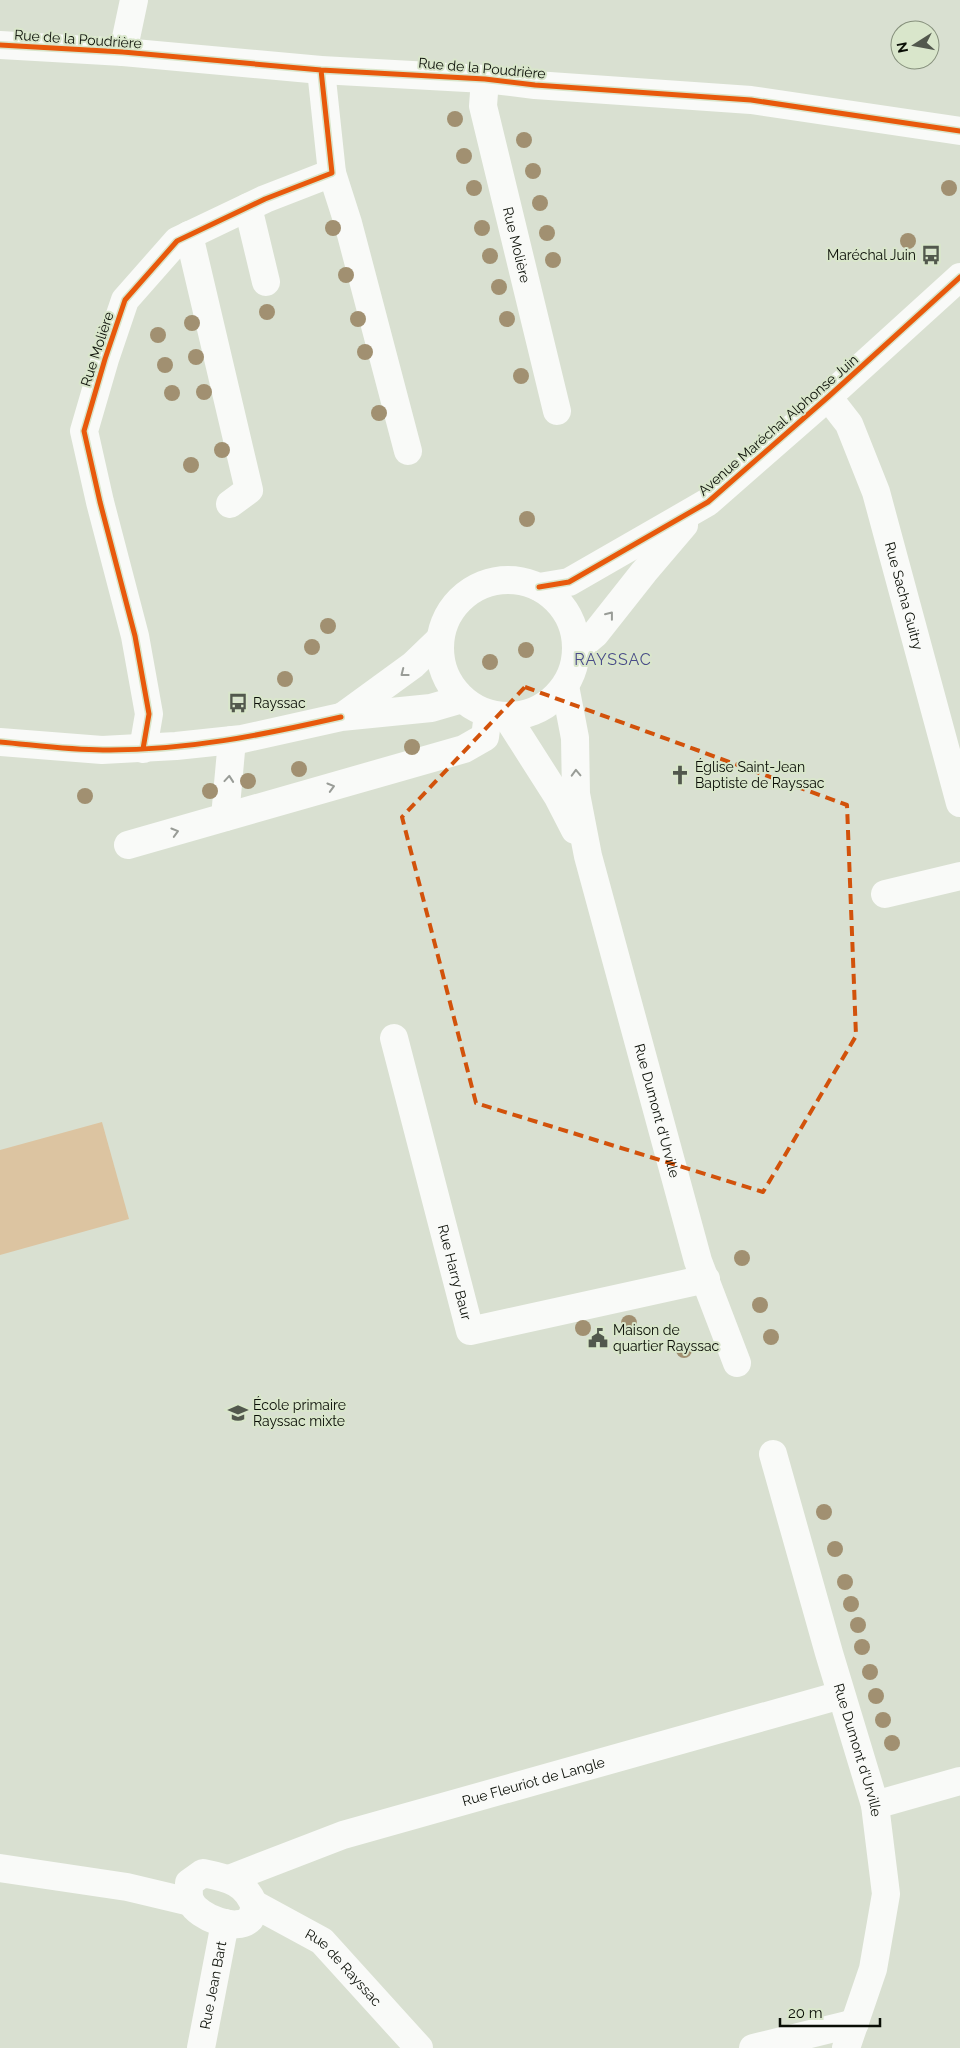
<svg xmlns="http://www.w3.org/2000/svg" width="960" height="2048" viewBox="0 0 960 2048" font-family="Raleway,sans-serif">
<rect width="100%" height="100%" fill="#d9e0d1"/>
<path fill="#dcc4a1" d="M102,1122L129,1219L0,1255V1150Z"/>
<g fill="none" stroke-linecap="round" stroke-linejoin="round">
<g stroke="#f9faf8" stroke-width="28">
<path d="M0,45L123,52L321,70L485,79L535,85L751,100L960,131"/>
<path d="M123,52L134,0"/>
<path id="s1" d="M485,79L483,106L557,411"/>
<path d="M332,173L348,223L408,451"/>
<path d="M248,207L266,282"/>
<path d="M189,235L249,490L230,504"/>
<path id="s2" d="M828,397L849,424L876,492L960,803"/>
<circle cx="508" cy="648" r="68"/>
<path d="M539,587L569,582L708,502L828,397L960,277"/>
<path d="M576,650L595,634L644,572L684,525"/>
<path id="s3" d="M565,686L575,738L576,794L588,856L698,1261L737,1363"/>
<path d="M343,716L413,665L439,640"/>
<path d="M507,717L558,797L575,830"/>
<path d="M0,742L102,750L176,746L242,739L341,717L431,708L462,699"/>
<path d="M143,749L149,714L135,636L100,502L84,431L105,359L125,300L177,241L265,199L332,173L321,70"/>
<path d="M225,817L232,740"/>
<path d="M128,845L464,749L485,737L488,714"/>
<path d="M885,894L960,876"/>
<path id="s4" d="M394,1038L470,1331L706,1279"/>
<path id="s5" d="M773,1454L829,1653L875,1805L886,1894L873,1969L846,2048"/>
<path d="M875,1805L960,1781"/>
<path d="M0,1868L127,1887L190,1902"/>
<path d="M203,1873C228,1878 247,1882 255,1908C254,1911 252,1916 250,1919C237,1933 198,1917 191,1902C188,1897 189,1888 189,1883Z"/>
<path id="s6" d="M229,1879L343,1835L841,1695"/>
<path id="s7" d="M254,1904L322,1941L419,2048"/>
<path id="s8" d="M201,2048L225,1923"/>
<path d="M753,2048L855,2023"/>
</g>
<defs>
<path id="cycleway" d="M0,45L123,52L321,70L485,79L535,85L751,100L960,131
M539,587L569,582L708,502L828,397L960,277
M0,742C34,745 69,750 103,750C184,751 263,735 341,717
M143,749L149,714L135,636L100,502L84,431L105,359L125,300L177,241L265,199L332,173L321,70"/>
</defs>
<use href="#cycleway" stroke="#d9e6cb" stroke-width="8"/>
<use href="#cycleway" stroke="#e8590c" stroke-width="5"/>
</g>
<g fill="#a19071">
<circle cx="455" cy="119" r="8"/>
<circle cx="524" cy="140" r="8"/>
<circle cx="464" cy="156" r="8"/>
<circle cx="533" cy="171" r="8"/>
<circle cx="474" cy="188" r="8"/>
<circle cx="949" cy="188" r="8"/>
<circle cx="540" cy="203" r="8"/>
<circle cx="333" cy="228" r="8"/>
<circle cx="482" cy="228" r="8"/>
<circle cx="547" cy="233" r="8"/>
<circle cx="908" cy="241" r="8"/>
<circle cx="490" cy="256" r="8"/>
<circle cx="553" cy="260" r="8"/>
<circle cx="346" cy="275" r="8"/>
<circle cx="499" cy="287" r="8"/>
<circle cx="267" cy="312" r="8"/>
<circle cx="358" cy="319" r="8"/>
<circle cx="507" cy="319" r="8"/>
<circle cx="192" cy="323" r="8"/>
<circle cx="158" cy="335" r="8"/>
<circle cx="365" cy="352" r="8"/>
<circle cx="196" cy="357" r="8"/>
<circle cx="165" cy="365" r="8"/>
<circle cx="521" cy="376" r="8"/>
<circle cx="204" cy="392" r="8"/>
<circle cx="172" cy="393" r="8"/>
<circle cx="379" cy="413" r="8"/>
<circle cx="222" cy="450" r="8"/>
<circle cx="191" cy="465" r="8"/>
<circle cx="527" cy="519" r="8"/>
<circle cx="328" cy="626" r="8"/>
<circle cx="312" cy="647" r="8"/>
<circle cx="526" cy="650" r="8"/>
<circle cx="490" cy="662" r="8"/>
<circle cx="285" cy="679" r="8"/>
<circle cx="412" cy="747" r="8"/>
<circle cx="299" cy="769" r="8"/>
<circle cx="248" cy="781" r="8"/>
<circle cx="210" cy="791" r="8"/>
<circle cx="85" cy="796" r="8"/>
<circle cx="742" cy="1258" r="8"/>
<circle cx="760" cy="1305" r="8"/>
<circle cx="629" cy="1323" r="8"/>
<circle cx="583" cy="1328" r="8"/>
<circle cx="771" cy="1337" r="8"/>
<circle cx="684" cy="1350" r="8"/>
<circle cx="824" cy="1512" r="8"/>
<circle cx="835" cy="1549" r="8"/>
<circle cx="845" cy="1582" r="8"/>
<circle cx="851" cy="1604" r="8"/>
<circle cx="858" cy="1625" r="8"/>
<circle cx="862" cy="1647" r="8"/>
<circle cx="870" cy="1672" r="8"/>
<circle cx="876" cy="1696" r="8"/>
<circle cx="883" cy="1720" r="8"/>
<circle cx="892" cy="1743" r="8"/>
</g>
<defs><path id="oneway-chevron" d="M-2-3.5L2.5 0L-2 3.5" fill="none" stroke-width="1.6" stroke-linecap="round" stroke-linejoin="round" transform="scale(1.25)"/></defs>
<g stroke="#999c97">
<use href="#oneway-chevron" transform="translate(610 615) rotate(-52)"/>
<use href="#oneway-chevron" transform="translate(404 673) rotate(142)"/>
<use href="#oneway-chevron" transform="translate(576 773) rotate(-92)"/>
<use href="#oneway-chevron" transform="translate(229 779) rotate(-85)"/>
<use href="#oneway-chevron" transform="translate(331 787) rotate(-16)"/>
<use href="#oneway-chevron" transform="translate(175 832) rotate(-16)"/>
</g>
<path fill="none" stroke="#d2520b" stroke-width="4" stroke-dasharray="10 6" stroke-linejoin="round" d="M525,687L847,805L856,1036L763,1192L476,1103L402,817Z"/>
<defs>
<symbol id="bus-bare" viewBox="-9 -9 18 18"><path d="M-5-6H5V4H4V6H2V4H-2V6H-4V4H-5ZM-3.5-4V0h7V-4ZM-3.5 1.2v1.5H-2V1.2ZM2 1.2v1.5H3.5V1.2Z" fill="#52584d" stroke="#d9e6cb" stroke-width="2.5" paint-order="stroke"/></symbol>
<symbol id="church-bare" viewBox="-9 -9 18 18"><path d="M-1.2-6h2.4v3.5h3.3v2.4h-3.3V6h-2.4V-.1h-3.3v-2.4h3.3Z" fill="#52584d" stroke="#d9e6cb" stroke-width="2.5" paint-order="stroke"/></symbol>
<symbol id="civic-bare" viewBox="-9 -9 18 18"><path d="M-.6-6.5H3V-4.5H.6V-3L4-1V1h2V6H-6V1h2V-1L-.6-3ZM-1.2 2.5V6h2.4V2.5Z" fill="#52584d" stroke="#d9e6cb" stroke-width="2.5" paint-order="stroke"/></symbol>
<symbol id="school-bare" viewBox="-9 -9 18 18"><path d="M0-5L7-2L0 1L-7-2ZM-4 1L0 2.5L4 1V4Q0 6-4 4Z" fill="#52584d" stroke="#d9e6cb" stroke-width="2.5" paint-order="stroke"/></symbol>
</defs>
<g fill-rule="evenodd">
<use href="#bus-bare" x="917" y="241" width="28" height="28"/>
<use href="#bus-bare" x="224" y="689" width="28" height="28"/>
<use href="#church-bare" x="666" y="761" width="28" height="28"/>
<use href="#civic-bare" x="584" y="1324" width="28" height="28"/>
<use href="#school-bare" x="224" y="1399" width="28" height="28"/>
</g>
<g text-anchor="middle" stroke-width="4" stroke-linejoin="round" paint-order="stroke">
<g font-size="14" fill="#0a0e06" stroke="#d9e6cb">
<text transform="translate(78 39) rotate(4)" y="5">Rue de la Poudrière</text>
<text transform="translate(482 68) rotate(5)" y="5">Rue de la Poudrière</text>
<text dy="5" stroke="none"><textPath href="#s1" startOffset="170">Rue Molière</textPath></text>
<text transform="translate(97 349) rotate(-72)" y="5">Rue Molière</text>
<text transform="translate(778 425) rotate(-41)" y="5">Avenue Maréchal Alphonse Juin</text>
<text dy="5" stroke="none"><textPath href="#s2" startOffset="215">Rue Sacha Guitry</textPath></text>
<text dy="5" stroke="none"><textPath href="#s3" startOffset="436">Rue Dumont d'Urville</textPath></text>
<text dy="5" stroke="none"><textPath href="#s4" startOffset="242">Rue Harry Baur</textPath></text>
<text dy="5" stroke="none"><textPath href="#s5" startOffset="308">Rue Dumont d'Urville</textPath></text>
<text dy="5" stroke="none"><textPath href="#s6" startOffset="320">Rue Fleuriot de Langle</textPath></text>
<text dy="5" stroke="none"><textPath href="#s7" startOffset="111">Rue de Rayssac</textPath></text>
<text dy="5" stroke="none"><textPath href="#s8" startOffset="64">Rue Jean Bart</textPath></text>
</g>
<g font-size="14" fill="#0a0e06" stroke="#d9e6cb" text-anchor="start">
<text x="916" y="260" text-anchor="end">Maréchal Juin</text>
<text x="253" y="708">Rayssac</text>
<text x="695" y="772">Église Saint-Jean<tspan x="695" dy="16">Baptiste de Rayssac</tspan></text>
<text x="613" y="1335">Maison de<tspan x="613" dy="16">quartier Rayssac</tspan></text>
<text x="253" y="1410">École primaire<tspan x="253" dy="16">Rayssac mixte</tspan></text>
</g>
<g font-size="16" letter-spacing="1" fill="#494b89" stroke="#d9e6cb">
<text x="613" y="665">RAYSSAC</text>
</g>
</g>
<g transform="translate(915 45) rotate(259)"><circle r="24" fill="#d9e6cb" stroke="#86907c"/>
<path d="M0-4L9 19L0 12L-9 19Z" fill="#52584d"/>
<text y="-8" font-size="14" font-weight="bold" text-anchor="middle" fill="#0a0e06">N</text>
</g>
<path d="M780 2018v8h100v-8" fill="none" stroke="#0a0e06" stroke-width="2.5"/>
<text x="788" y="2018" font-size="15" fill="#0a0e06" stroke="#d9e6cb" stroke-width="4" paint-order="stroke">20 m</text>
</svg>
